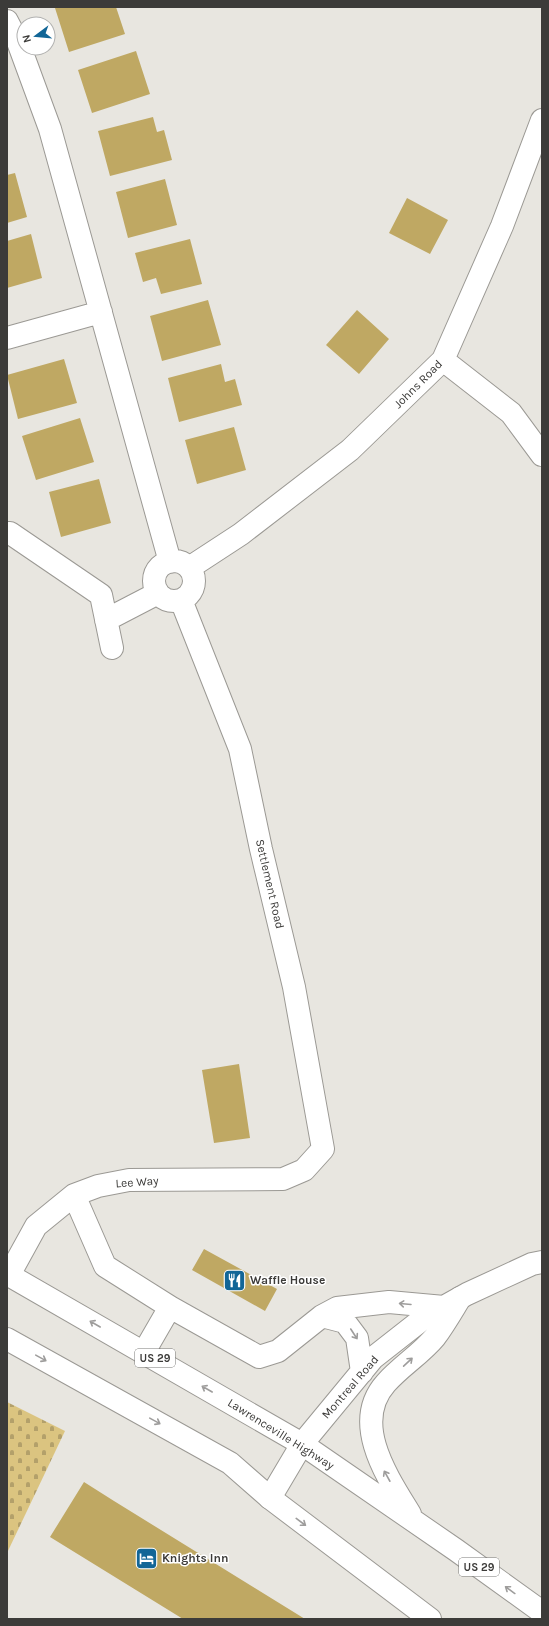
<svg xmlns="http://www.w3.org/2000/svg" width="549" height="1626" viewBox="0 0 549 1626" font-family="Karla,sans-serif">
<defs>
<pattern id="cemetery-stones" width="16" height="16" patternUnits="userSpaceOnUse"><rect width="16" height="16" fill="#dbc480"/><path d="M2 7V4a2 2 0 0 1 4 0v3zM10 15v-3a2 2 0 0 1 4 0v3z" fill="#b3a06a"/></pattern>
</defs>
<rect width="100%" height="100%" fill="#e8e6e0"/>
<path fill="url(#cemetery-stones)" d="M7,1402L65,1431L7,1553Z"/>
<path fill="#bfa863" d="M59,7H116L125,34L69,52L55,8Z
M136,51L150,94L92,113L78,70Z
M153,117L157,132L164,130L172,160L110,176L98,131Z
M15,173L27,217L7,223V175Z
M165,179L177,225L128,238L116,192Z
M407,198L448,220L430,254L389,233Z
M31,234L42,278L7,288V241Z
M190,239L202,284L161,294L156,278L143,282L135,253Z
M208,300L221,345L162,361L150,316Z
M357,310L389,339L359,374L326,345Z
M64,359L77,403L18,419L7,375Z
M221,364L225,382L235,379L242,405L179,422L168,378Z
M80,418L94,462L36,480L22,436Z
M234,427L246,470L197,484L185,440Z
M99,479L111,523L61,537L49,492Z
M239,1064L250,1138L214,1143L202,1070Z
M204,1249L277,1289L265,1311L192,1270Z
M84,1482L114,1501L305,1619H183L50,1537Z"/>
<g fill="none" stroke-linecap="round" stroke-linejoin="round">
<defs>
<path id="minor" d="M7,21L18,42L50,129L170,562
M7,338L101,312
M443,360L511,413L542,455
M7,533H10L101,595L112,648
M154 581a20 20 0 1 1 40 0a20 20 0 1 1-40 0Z
M189,568L241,534L350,450L443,360L502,226L542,120
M106,620L158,593
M74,1195L105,1266L170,1307
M9,1275L36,1226L74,1195L98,1186L129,1180L283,1179L304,1170L323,1149L294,987L261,849L240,749L181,600
M322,1316L345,1322L357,1338L362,1372
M144,1352L170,1307L259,1357L278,1351L322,1316L337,1308L389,1302L444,1307
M270,1498L302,1444L373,1358L424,1318L467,1294L532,1264L542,1262"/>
<path id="major" d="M7,1274L302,1444L456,1550L542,1612
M7,1339L230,1463L270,1498L430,1619
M410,1514C388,1478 350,1423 386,1383C401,1366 421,1354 435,1337C444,1325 452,1311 460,1298"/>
</defs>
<use href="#minor" stroke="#9b9994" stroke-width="24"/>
<use href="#major" stroke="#9b9994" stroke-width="24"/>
<use href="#minor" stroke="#fff" stroke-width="22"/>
<use href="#major" stroke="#fff" stroke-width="22"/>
</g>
<defs><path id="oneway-shaft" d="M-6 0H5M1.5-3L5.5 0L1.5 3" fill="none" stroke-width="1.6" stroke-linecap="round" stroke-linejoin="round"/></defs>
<g stroke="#9e9d9c">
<use href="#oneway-shaft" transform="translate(405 1304) rotate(-175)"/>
<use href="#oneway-shaft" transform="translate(95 1324) rotate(-150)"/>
<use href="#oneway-shaft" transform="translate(354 1334) rotate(57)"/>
<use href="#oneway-shaft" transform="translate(41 1358) rotate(29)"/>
<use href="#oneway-shaft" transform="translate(408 1362) rotate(-43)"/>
<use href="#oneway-shaft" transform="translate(207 1389) rotate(-150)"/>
<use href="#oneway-shaft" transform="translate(155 1421) rotate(29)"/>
<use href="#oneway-shaft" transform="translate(387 1476) rotate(-119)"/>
<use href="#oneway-shaft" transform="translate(301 1522) rotate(37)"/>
<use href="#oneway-shaft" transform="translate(510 1590) rotate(-144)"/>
</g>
<defs>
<symbol id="restaurant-square" viewBox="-11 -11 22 22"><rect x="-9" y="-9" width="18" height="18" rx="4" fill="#126697" stroke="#fff"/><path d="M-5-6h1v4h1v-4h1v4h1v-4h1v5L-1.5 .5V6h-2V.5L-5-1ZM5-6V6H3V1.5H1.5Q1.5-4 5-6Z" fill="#fff"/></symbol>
<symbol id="hotel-square" viewBox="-11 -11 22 22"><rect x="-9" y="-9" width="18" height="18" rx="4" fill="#126697" stroke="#fff"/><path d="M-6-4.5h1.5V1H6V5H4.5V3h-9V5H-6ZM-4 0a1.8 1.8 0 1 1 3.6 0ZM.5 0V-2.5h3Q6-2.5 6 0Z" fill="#fff"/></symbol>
</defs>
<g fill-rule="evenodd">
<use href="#restaurant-square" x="222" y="1268" width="25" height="25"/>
<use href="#hotel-square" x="134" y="1546" width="25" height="25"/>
</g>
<g text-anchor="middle" stroke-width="3" stroke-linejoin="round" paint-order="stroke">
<g fill="#fff" stroke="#767674" stroke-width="1">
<rect x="135" y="1349" width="40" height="18" rx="3"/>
<rect x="459" y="1558" width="40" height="18" rx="3"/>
</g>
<g font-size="11" font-weight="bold" fill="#3c3b39">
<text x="155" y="1362">US 29</text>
<text x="479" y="1571">US 29</text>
</g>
<g font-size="12" fill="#3c3b39" stroke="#fff">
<text transform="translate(418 384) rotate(-45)" y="4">Johns Road</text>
<text transform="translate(270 884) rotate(77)" y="4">Settlement Road</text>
<text transform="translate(137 1182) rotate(-4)" y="4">Lee Way</text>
<text transform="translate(350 1387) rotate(-49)" y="4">Montreal Road</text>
<text transform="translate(281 1434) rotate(32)" y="4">Lawrenceville Highway</text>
</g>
<g font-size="12" font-weight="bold" fill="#3c3b39" stroke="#fff" text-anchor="start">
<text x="250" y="1284">Waffle House</text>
<text x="162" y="1562">Knights Inn</text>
</g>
</g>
<rect width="549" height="1626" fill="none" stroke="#3c3b39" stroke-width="16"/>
<g transform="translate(36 36) rotate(254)"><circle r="19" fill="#ffffff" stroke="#b1b1b0"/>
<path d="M0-3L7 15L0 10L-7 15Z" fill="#126697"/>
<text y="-6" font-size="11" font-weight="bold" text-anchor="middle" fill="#3c3b39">N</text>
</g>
</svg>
